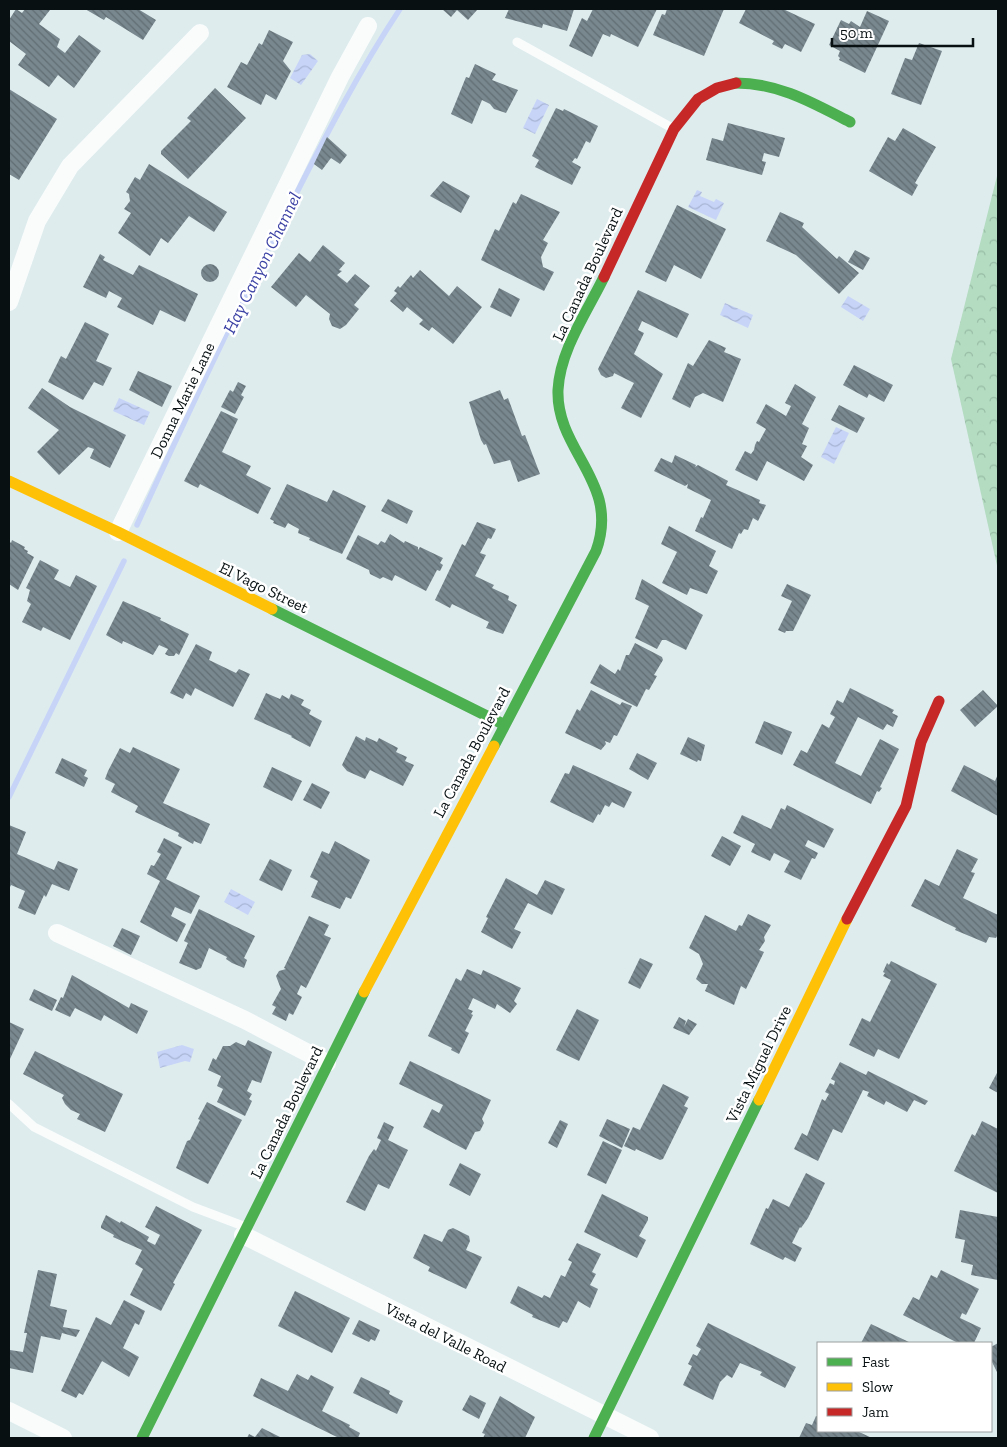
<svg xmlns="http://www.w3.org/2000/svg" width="1007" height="1447" viewBox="0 0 1007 1447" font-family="'Zilla Slab',serif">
<defs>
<pattern id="forest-crowns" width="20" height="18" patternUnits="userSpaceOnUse" patternTransform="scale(1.25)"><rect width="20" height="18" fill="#b3dcc1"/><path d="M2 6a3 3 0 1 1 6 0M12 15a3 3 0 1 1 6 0" fill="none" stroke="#98bca5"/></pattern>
<pattern id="water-waves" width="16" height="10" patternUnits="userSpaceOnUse" patternTransform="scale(1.25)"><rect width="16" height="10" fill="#c7d4f8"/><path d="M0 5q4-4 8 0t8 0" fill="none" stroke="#a9b5d4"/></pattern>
<pattern id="building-back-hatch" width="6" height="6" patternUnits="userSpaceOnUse" patternTransform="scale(1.25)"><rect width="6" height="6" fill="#79888f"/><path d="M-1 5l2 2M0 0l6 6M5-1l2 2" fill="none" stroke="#616e73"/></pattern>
</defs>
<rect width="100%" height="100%" fill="#deecee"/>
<path fill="url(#forest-crowns)" d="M998,172V570L951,359Z"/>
<path fill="url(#water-waves)" d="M310,54L318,61L301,85L290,78L302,55Z
M537,99L549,105L535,134L523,128Z
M697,190L702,192L700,196L714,202L716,199L724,203L716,220L688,207Z
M848,296L870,309L863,321L841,307Z
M725,303L753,315L748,328L720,315Z
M119,398L150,412L144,425L113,411Z
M836,427L849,433L834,464L821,457Z
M231,889L255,902L248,915L224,902Z
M182,1045L194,1049L190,1062L185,1061L160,1068L157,1052Z"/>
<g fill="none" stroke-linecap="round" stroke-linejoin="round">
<path stroke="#c7d4f8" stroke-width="5.5" d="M137,525C186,417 237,309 291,204C325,137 359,71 400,9
M9,797L124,561"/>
</g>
<path fill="url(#building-back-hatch)" d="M16,9L22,13L25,9L50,10L39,24L60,39L57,47L65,53L79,35L101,51L74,88L58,75L49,87L18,65L26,54L9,41V20Z
M85,9H138L156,20L143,40L106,17L104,20Z
M442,9H478L468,20L457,10L451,17Z
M509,9H574L567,31L543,24L542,28L505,18Z
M593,9H657L638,47L611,34L610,37L603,34L592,57L569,46L582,18L587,21Z
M667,9H724L704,56L653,35L662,14L665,15Z
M746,9H783L815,24L801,52L785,44L782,49L772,44L774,41L739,23Z
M867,11L889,21L865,73L839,60L840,58L838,56L840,51L829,45L841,20L849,24L851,21L860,27Z
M269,30L293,42L283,61L291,71L276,100L266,94L261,105L227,87L241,62L247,65L259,43L262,45Z
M919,43L942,51L921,105L891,94L905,58L912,60Z
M475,64L496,74L492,80L518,90L506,113L494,109L490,104L482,100L472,124L451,114L466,77L469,78Z
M215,88L246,118L188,179L161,154V151L191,121L187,118Z
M9,89L57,119L19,180L9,174Z
M556,108L563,111L564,109L598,126L590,143L586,141L577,159L575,158L572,162L581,167L572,185L535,167L539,160L532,156Z
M728,123L785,138L779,157L764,153L762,161L766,162L762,175L706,160L712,138L723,141Z
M903,128L936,147L915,183L918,185L912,196L869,171L888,137L895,141Z
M327,137L347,155L340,164L331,158L322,170L314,164Z
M149,164L227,212L214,232L189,216L168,243L161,238L150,256L118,233L131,213L124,209L130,201L129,194L126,192L135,177L140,180Z
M443,181L470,196L461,213L430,196Z
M521,194L560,212L543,240L548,243L541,257L543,267L554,272L544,291L481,260L495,229L499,231L513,202L516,204Z
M677,205L726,229L701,279L674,265L666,282L645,272Z
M780,212L804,223L802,227L837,259L839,256L859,273L839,294L796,255L766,241Z
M323,245L345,263L339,270L342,271L337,275L347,283L355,274L370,286L354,305L359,309L346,325L340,329L332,326L329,319L330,314L306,295L296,307L271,287L299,253L310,262Z
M855,250L870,258L863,270L848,262Z
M100,254L105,257L103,260L133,275L139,265L198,294L185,322L160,310L153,325L117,307L122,298L109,291L106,298L83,287Z
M201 273a9 9 0 1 1 18 0a9 9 0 1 1-18 0Z
M420,270L449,296L457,286L482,307L453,344L432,327L429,331L419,324L423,320L407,307L403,312L390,301L397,293L394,291L398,286L400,288L411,275L413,278Z
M499,288L520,299L511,317L490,307Z
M638,290L689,314L677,338L642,321L638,330L644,333L634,354L663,374L641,418L621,408L634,383L614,373L613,376L606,378L601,375L598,369Z
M85,322L109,334L96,361L112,368L103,386L94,382L83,400L48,382L61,356L66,359Z
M709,340L726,348L724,352L741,359L723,402L703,393L695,397L690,408L672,399L688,363L693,366Z
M854,365L893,385L884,402L869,394L867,398L843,385Z
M138,371L172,386L162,407L129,390Z
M238,382L246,386L241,395L244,397L235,414L221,407L230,390L233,392Z
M795,384L816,397L802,424L809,428L802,444L807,446L801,457L813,465L804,481L767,461L757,481L735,470L745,451L751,454L754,450L755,445L757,441L759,442L766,429L756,423L766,404L786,416L791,406L785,403Z
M42,388L70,407L126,435L110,468L90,458L94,449L88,447L59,475L37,452L59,430L28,408Z
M500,390L504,400L508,398L522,436L525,435L540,474L518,482L510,460L494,464L486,444L484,445L481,440L469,402Z
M839,405L865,418L857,433L831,420Z
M221,411L238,419L222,452L251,466L246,475L271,488L258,514L200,484L198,488L184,481Z
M675,455L696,465L695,467L698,465L728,481L726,485L760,500L759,503L766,505L758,521L753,518L748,530L744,529L741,534L739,533L732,549L695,531L701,517L703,518L711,500L687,488L688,484L685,486L654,471L661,458L672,463Z
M287,484L327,502L333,490L366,506L342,554L309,540L310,538L298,533L299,529L288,523L285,528L273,523L274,521L270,519Z
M388,499L413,511L407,524L381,511Z
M477,522L496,529L491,539L488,538L480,553L486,555L475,576L494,585L492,588L509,596L508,600L517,605L503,634L486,628L489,622L452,604L450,608L435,600L462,544L465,546Z
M669,526L716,551L709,566L718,571L707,594L690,588L687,595L662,583L677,552L661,544Z
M390,534L404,543L405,541L418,547V550L420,547L443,558L440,563L443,565L440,571L437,570L426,591L395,575L392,581L383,577L380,579L370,574L369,570L346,559L358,535L378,545L381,541L385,543Z
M12,540L25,547L24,549L28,551L27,553L34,557L18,590L9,584V541L11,543Z
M40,560L59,570L54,579L70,587L76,575L97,586L70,640L43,627L41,631L22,622L31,604L27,601L30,590L26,588Z
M642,579L703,615L686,650L666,640H662L657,649L635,638L649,606L635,599Z
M787,584L811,595L793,631H786L785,633L778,630L792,601L781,596Z
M123,601L161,618L160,620L189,634L179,655L176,653L174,656H169L165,654L168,649L159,645L153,655L123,641L122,644L106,635Z
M635,643L662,657L663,660L654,675L657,676L649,690L646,689L637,707L590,683L600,664L615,674L618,669L620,671L626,655H629Z
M196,644L212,652L209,660L236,673L239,669L250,674L233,707L195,688L191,696L186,693L183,699L170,693Z
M850,688L894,710L892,713L898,716L893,727L887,724L883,730L858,717L835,763L861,776L880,739L899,749L880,787L882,788L879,792L877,791L871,804L793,765L801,750L807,753L822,724L829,728L835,717L830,714L837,700L843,703Z
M591,690L620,705L622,702L632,706L617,736L614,735L610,743L605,741L606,744L601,750L565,733L577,709L580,711Z
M983,690L998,706L975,727L960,710Z
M266,693L280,699L282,695L289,699L291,694L304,700L301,705L311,710L309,714L322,721L310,747L291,737L292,736L254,719Z
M764,721L792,732L782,755L755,743Z
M356,736L365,741L366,737L377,742L379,738L398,748L396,752L407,757L405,761L414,765L403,786L370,770L365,779L347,771L342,765Z
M688,737L705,745L701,761L698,760L697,762L680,754Z
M133,747L180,769L163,803L210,824L201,844L194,841L193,844L178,836L179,833L135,812L138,806L111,792L115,784L105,779L108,771L120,748L130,753Z
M637,753L657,763L648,780L629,769Z
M62,758L87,770L84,776L88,778L84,787L55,773Z
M573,765L632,792L624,808L612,802L609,807L605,805L600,815L598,814L593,823L550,802L565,773L569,774Z
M964,765L995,781L998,774V816L951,791Z
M272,767L302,781L292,801L263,787Z
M312,783L330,792L321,809L303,800Z
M787,805L834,829L824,848L808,840L805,846L818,853L815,859L812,858L801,880L784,872L790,861L774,853L770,861L751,852L755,844L733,833L742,815L771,829L781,808L785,810Z
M9,825L26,832L17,854L54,870L58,861L78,869L69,891L52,884L46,897L44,895L35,915L18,908L25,891L11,885L9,889Z
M722,836L741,846L730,866L711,856Z
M164,838L182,847L166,879L200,896L191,914L175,907L171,916L186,924L177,942L140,922L160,881L147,874L151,865L154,866L161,854L157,852Z
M335,841L370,860L351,899L346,897L340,909L311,897L318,881L310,877L322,851L329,854Z
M957,849L978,859L971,872L975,873L963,898L998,915V934L996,938L989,937L986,943L955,930L956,928L911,906L925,879L939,886Z
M270,859L292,870L282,891L259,880Z
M506,878L537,895L545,880L565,889L552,915L528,903L514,929L521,932L512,949L481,932L488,918L486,917Z
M199,909L255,936L244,958L247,960L244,968L232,963L226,959L227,957L209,948L201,968L196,970L179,963L188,943L184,941Z
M748,914L771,925L764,937L765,941L759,950L764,952L746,989L741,986L734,1005L705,991L708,984H702L696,979L703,964L699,954L689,948L705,915L736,931L739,925L742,926Z
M309,916L329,925L324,935L331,938L306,988L301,985L297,994L302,997L293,1015L289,1013L286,1021L272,1014L276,1007L272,1005L281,989L276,976L279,971L286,969L284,968Z
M122,928L140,936L131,955L113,946Z
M640,958L653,964L640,989L628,983Z
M891,961L937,984L899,1059L878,1049L874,1057L849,1045L862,1018L870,1022L891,980L883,976L885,973L883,972L887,963L889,965Z
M467,969L481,975L483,970L521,988L514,1001L517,1004L510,1013L497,1004L495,1009L473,998L468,1009L473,1011L471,1014L473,1015L465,1031L469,1033L459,1054L451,1050L452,1048L428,1036L456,978L461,981Z
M72,975L129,1008L131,1003L148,1011L137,1034L104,1015L101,1021L75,1008L70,1017L55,1010L61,997L63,998Z
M34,989L57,1000L52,1011L29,1000Z
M577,1009L599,1020L579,1061L556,1050Z
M679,1017L686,1021L684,1027L688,1019L697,1024L689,1035L673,1028Z
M9,1022L24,1029L9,1061Z
M248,1040L272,1052L261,1083L252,1080L247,1091L252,1094L249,1099L252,1101L245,1116L217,1102L223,1089L217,1086L221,1076L208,1070L213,1058L216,1060L223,1046H230L236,1042L245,1046Z
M35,1051L123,1094L105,1132L77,1119L80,1114L71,1110L65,1104L62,1098L64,1095L23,1074Z
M410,1061L491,1100L482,1119L484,1123L480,1131L475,1132L466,1150L423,1127L432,1109L439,1113L443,1105L399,1084Z
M840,1062L866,1075L868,1071L928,1101L925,1105L914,1100L907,1112L886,1101L884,1105L867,1096L869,1092L863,1090L842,1133L833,1129L818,1161L794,1149L802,1133L807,1136L822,1099L825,1101L829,1094L825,1092L830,1083L834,1085L835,1081L831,1079Z
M998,1071V1093L989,1088Z
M663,1084L689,1097L684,1106L688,1108L663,1159L660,1160L636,1149L635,1151L624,1146L633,1127L640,1130Z
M207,1102L242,1120L208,1184L176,1168L187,1141L190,1140L200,1120L198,1119Z
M607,1119L630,1129L622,1148L599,1136Z
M560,1120L568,1124L557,1148L548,1143Z
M982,1121L998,1129V1193L954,1171L972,1134L975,1136Z
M384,1122L394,1127L388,1140L408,1150L389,1189L378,1184L365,1211L346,1202L369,1156L374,1149L376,1151L381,1140L377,1138Z
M603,1141L622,1150L606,1184L587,1175Z
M460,1163L481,1174L470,1196L449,1185Z
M806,1173L825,1183L808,1218L801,1228L800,1227L792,1243L802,1248L795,1262L785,1257L783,1260L750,1244L766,1208L768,1209L773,1199L789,1207Z
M602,1194L648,1217V1220L639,1236L646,1240L637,1258L584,1232Z
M156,1206L202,1230L173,1283L175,1284L161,1311L130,1295L143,1269L135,1264L142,1250L113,1237L114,1235L101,1228V1226L106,1215L120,1223L121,1221L149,1237L147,1241L155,1245L160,1235L145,1227Z
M960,1210L998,1217V1280L971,1275L973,1265L961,1262L965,1240L955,1238Z
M453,1228L469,1236L470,1241L466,1250L482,1257L466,1289L428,1271L430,1267L413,1258L424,1234L442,1242L448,1230Z
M577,1243L601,1254L592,1272L596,1274L590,1285L598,1289L590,1308L578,1301L567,1323L563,1321L559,1328L532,1317L533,1315L510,1303L518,1286L542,1298L544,1295L550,1298L561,1275L565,1277L572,1262L568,1260Z
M38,1270L57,1274L50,1306L67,1310L63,1327L80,1330L76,1337L62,1333L60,1340L41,1336L33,1373L9,1368V1357L10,1350L23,1352L27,1333H24Z
M941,1270L979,1289L966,1315L962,1313L960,1318L981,1328L974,1343H958L903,1315L913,1297L919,1300L931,1275L937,1278Z
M295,1291L350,1318L332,1353L278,1326Z
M124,1300L145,1311L139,1325L135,1323L123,1348L139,1357L129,1377L102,1361L83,1395L79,1393L76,1398L61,1391L96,1317L111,1325Z
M359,1320L380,1330L375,1341L371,1339L369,1342L352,1334Z
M708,1323L796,1367L785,1388L760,1375L762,1372L740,1363L732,1378L727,1375L720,1382L713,1400L683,1385L692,1366L688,1364L693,1354L697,1356L701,1349L696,1346Z
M871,1324L911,1343H861Z
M998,1343V1374L991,1360V1347Z
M297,1374L308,1380L311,1375L334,1387L322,1411L350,1425L349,1427L360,1433L358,1438H339L253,1396L261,1378L288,1391Z
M361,1377L390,1391L389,1394L403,1401L397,1414L353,1393Z
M470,1395L486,1403L479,1419L462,1410Z
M500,1396L535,1417L525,1438H483L485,1434L482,1433Z
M816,1416L818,1417V1431H857L872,1438H799L806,1423L812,1425Z
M262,1428L282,1438H247L249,1434L255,1437Z"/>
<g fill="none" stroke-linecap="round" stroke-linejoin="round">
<path stroke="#fafcfc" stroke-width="9" d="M517,42L674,129
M9,1104L34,1127L193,1207L246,1227"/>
<path stroke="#fafcfc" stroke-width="18" d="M9,302L37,221L70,166L200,33
M118,532L340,77L368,26
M57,933L245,1020L327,1063
M243,1235L650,1438
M9,1411L63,1438"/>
<path stroke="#4caf50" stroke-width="11" d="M736,83C779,83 813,103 850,122
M272,609L503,724
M494,746L596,551C621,482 556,452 558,390C560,350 587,312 604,277
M142,1438L364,992
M594,1438L759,1100"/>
<path stroke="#ffc107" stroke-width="11" d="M9,481L118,532L272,609
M364,992L494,746
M759,1100L847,919"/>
<path stroke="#c62828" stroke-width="11" d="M604,277L674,129L698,99L717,88L736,83
M847,919L906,806L921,742L939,701"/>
</g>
<g text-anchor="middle" stroke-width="5" stroke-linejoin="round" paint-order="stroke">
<g font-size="16" fill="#081012" stroke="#fff">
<text transform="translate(587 274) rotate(-65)" y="6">La Canada Boulevard</text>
<text transform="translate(182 400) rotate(-64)" y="6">Donna Marie Lane</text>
<text transform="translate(264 587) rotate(26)" y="6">El Vago Street</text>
<text transform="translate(471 752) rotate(-62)" y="6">La Canada Boulevard</text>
<text transform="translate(758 1064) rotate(-64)" y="6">Vista Miguel Drive</text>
<text transform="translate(286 1112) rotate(-64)" y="6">La Canada Boulevard</text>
<text transform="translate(446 1337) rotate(27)" y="6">Vista del Valle Road</text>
</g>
<g font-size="18" font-style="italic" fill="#3c42a4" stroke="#fff">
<text transform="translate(262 263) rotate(-64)" y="6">Hay Canyon Channel</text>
</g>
</g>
<rect width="1007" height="1447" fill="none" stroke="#081012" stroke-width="20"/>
<rect x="817" y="1342" width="175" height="90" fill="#ffffff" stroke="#9c9fa0"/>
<rect x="827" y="1358" width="25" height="8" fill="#4caf50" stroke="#9c9fa0"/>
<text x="862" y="1367" font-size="15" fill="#081012">Fast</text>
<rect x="827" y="1383" width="25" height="8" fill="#ffc107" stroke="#9c9fa0"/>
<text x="862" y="1392" font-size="15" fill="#081012">Slow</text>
<rect x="827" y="1408" width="25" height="8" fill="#c62828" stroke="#9c9fa0"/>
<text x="862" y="1417" font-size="15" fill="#081012">Jam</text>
<path d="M832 38v8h141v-8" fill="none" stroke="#081012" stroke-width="2.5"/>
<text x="840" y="38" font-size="15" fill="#081012" stroke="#ffffff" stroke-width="4" paint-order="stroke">50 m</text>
</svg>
